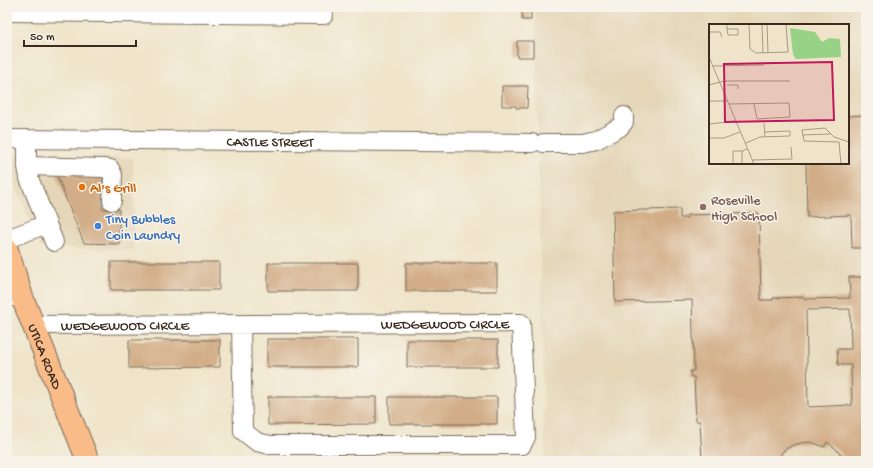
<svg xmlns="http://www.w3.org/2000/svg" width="873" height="468" viewBox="0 0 873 468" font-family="'Gochi Hand',sans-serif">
<rect width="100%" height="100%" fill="#f7f3e8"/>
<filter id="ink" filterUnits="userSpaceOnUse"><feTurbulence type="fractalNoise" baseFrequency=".025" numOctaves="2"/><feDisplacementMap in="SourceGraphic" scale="8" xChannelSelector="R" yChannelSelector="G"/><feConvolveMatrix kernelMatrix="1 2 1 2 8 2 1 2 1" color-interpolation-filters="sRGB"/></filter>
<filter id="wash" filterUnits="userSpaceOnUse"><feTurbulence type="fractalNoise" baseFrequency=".012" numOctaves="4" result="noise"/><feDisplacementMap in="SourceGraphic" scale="16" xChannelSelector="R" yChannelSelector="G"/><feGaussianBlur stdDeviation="0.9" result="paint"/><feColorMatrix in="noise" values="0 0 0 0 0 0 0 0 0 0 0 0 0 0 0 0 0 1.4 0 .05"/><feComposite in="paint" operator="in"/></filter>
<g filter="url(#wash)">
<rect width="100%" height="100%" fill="#efe4c9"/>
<path fill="#e4d6b7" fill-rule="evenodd" d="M535,7H866V461H545ZM710,25H848V163H710Z
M7,157L133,158L134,250L40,247L7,162Z"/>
<g id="blocks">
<path fill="#d2ad87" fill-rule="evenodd" d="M522,10H531V20H522Z
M517,41H533V57H517Z
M502,86H528L527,108H516V106H502Z
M866,115V248H852L851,215L807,217L806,163H848V116Z
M56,173L103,174L102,209H119V244L84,243L66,199Z
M680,209V218H687V215L759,213L761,300H773V298L804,297L805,299L850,298L849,277H866V461H844L843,457L835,448L827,442L824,447L811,442L801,443L793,445L784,450L776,461H702L700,421H696L694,377H691L690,371H694L692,300L615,302L613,211ZM850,309L851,349H837L838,365H851L852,405L808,407L806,310Z
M111,262H219V290H111Z
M268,263H358V291H268Z
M406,263H497V291H406Z
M267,339H358V367H267Z
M129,340H220V367L129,368Z
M407,340H498V367H407Z
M268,397H376V424L268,425Z
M389,397H497V424H389Z"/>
</g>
</g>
<g filter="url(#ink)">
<use href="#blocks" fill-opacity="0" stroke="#7a6b5a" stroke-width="1"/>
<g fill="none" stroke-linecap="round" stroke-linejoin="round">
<defs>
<g id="minor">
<path d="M7,12L324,15"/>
<path id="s1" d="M7,139L532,143"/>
<path d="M27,139V166L29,178L54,242"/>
<path d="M543,143H583L596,140L620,127L624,122V116"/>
<path d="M27,166L103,168L110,169L113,175L112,201"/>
<path d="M7,239L47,224"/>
<path d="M7,297H22"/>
<path id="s2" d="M33,325L521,323L526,437L522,445H270L257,442L243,431L241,324"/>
</g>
<g id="major">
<path id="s3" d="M7,250L22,297L88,461"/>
</g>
</defs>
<use href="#minor" stroke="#7a6b5a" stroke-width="20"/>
<use href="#major" stroke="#7a6b5a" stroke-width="24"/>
<use href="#minor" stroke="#fff" stroke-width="18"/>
<use href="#major" stroke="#f9bc89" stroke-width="22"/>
</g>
</g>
<circle fill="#e8710a" stroke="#f7f3e8" stroke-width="1.5" cx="82" cy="187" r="4"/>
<circle fill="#8d6e63" stroke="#f7f3e8" stroke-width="1.5" cx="703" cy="207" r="4"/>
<circle fill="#3f7fe0" stroke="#f7f3e8" stroke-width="1.5" cx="98" cy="226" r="4"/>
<g text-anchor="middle" stroke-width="3" stroke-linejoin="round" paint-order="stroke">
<g font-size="14" fill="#3b2a1e" stroke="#f7f3e8">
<text dy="5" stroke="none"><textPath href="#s1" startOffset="263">CASTLE STREET</textPath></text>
<text dy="5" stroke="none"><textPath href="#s2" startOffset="412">WEDGEWOOD CIRCLE</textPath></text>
<text dy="5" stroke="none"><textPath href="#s2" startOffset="92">WEDGEWOOD CIRCLE</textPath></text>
<text dy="5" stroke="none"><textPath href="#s3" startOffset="113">UTICA ROAD</textPath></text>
</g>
<g font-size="14" fill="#c56008" stroke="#f7f3e8" text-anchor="start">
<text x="90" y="192">Al's Grill</text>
</g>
<g font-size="14" fill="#785e54" stroke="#f7f3e8" text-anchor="start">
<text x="711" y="204">Roseville<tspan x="711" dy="16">High School</tspan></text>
</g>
<g font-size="14" fill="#366cbe" stroke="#f7f3e8" text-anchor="start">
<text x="106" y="223">Tiny Bubbles<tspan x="106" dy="16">Coin Laundry</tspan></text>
</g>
</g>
<g transform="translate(709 24)">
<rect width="140" height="140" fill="#efe4c9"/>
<path d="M81,4L106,8L113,18L120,14L131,15L132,33L87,35L84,30Z" fill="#97d286"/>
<path fill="none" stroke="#a79a85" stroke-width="1" d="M18,0V5L19,11H29V5H18M40,0L41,25L47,29L79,28L77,0M53,0L54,29M58,0L59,29M0,8H11L13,13M0,33L45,140M4,42L55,41M0,61L15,57H81M18,61H29V65M0,77H18M20,80L80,79L81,93L48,95L45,80M55,99L56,113M0,100L26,97M93,111L121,110M0,114H15L31,108M37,119L51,113L81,112V107L55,108M44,136L83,135L82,123M24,140V127H33M33,140V127L38,125M132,140L130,118L95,117L93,106L116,104L125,113L140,118"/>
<path fill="#c2185b" fill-opacity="0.15" stroke="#c2185b" stroke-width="2" d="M123,38L125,96L16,98L15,40Z"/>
<rect width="140" height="140" fill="none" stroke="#3b2a1e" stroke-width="2"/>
</g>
<rect width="873" height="468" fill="none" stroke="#f7f3e8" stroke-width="24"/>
<path d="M24 40v6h112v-6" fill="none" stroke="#3b2a1e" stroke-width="2"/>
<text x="30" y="40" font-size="12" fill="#3b2a1e" stroke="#f7f3e8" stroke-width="3" paint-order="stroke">50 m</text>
</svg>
